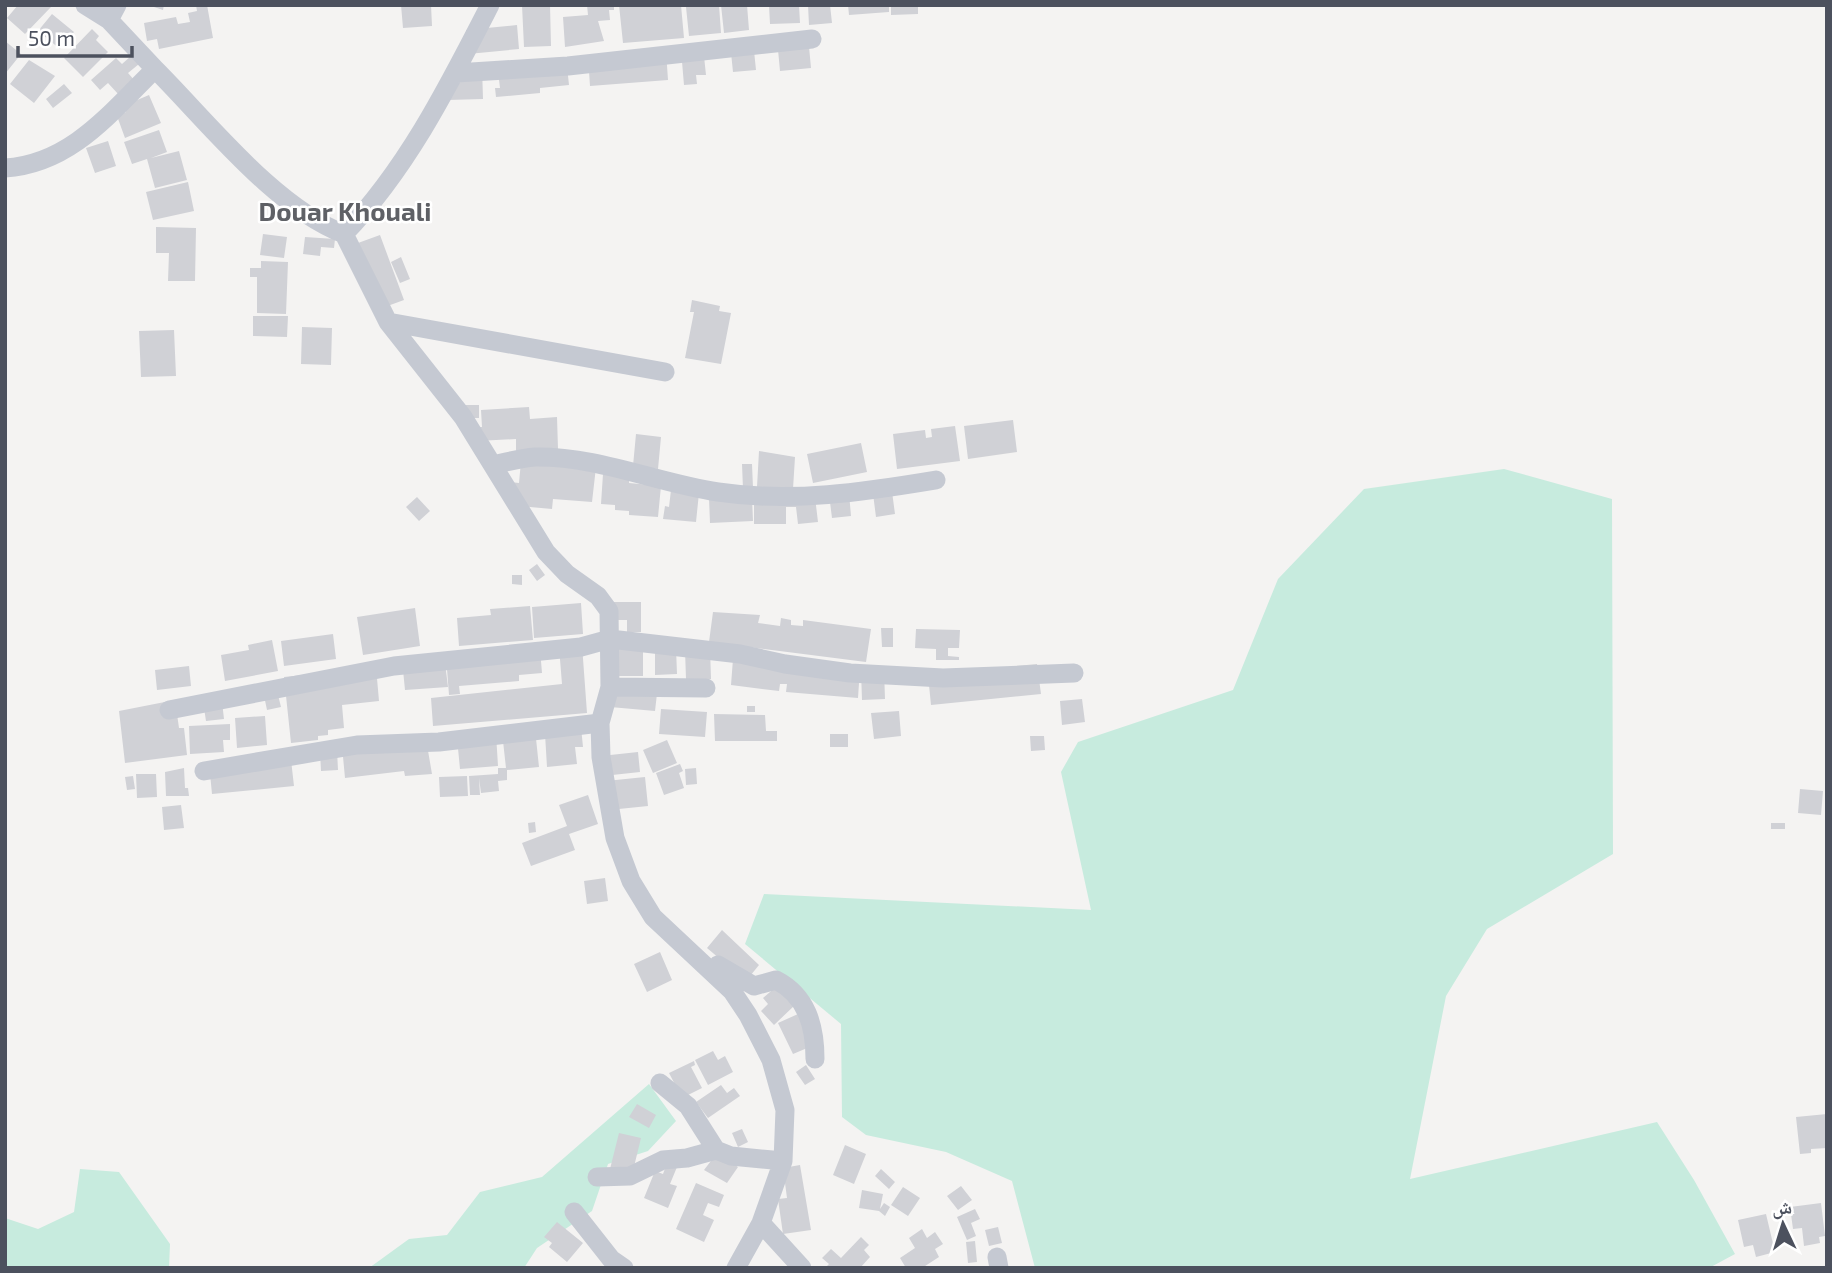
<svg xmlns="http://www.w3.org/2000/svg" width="1832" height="1273" viewBox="0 0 1832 1273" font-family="'Exo 2','Noto Naskh Arabic',sans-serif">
<rect width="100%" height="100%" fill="#f4f3f2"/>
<path fill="#c7ebde" d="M1504,469L1612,499L1613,854L1487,929L1446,996L1410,1179L1657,1122L1694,1180L1735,1254L1709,1268H1035L1012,1181L946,1152L866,1135L842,1117L841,1024L745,944L764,894L1091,910L1061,772L1078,742L1233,690L1278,579L1364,489Z
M649,1084L676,1121L648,1151L608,1164L592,1211L537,1248L524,1268H369L409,1239L447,1235L480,1192L542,1177Z
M80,1169L119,1172L170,1244L169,1268H5V1218L38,1229L74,1212Z"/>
<path fill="#d0d1d6" d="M18,5H49L51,7L25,34L7,18Z
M148,5H164L163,10Z
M196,5H207L213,38L159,49L157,39L147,41L144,23L176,17L178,24L190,22L188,13L197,11Z
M401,5H431L432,26L403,28Z
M522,5H550L551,46L524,47Z
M587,5H614V10H609L610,20L598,21L604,41L565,47L563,17L588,15Z
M619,5H681L684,38L623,43Z
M719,5L721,33L689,36L686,7Z
M721,5H747L749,30L724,33Z
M769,5H799L800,23L770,24Z
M808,5H830L832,23L809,25Z
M848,5H889V12L849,15Z
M891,5H918V14L891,15Z
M52,14L74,32L60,49L38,31Z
M517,25L519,49L468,54L466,30Z
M92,29L99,36L96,40L108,52L83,77L64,58Z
M808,36L811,68L780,71L777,39Z
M5,41L21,54L5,74Z
M753,41L756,70L733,72L730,43Z
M703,47L706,75H696L697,84L684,85L681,50Z
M666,51L668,80L590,86L588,56Z
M131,56L139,64L128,73L135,81L119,95L108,83L100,90L91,80L116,58L122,64Z
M566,57L569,85L540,88V93L496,97L495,88H500L497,63Z
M29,60L55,76L34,103L10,84Z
M482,67L483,99L448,100L447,68Z
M64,84L72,93L53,108L46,99Z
M149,95L161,123L125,138L117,116L126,112L123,106Z
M159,130L167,152L151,158L179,151L187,180L155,188L147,159L132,164L124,142Z
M108,141L116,166L95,173L86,148Z
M188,182L194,211L153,220L146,192Z
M156,227L196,228L195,281H168L169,253H156Z
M263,234L287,237L284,258L260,255Z
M380,235L404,300L382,308L358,243Z
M305,237L335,239L334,248L321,247L320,256L303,254Z
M401,257L410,279L400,283L391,262Z
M261,261L288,262L286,314L257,313V277H250V268H261Z
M692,300L720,306L719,311L731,313L721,364L685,358L694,312H690Z
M253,316H288L287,337L253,336Z
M302,327L332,328L331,365L301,364Z
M174,330L176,376L141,377L139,331Z
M464,405H479V418H463Z
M529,407L530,419L557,417L558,449L516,451V439L477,441L476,427H482L481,410Z
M1013,420L1017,452L968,459L964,426Z
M955,426L960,461L897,469L893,434L925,430L926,438L932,437L931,429Z
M636,434L661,437L658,469L633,466Z
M861,443L867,472L813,483L807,454Z
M759,451L795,457L793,489L757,487Z
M521,461L596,467L592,502L553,499L552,509L508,505L510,482L519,483Z
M742,464H752L753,488L743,489Z
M603,474L629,477V483L661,486L658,517L629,515V511L615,510V505L601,504Z
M891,484L895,514L876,517L872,486Z
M671,490L699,493L696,522L663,519L665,506L669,507Z
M849,493L851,516L832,518L829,494Z
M417,497L430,511L419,521L406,507Z
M752,497L753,521L710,523L709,498Z
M815,497L818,522L798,524L796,507H786V524H754V498Z
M537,564L545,575L537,581L529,570Z
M512,575H522V585L512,584Z
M612,602H641V632H627V620H612Z
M581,603L583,634L534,638L532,607Z
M530,606L533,640L459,646L457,618L491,615L490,609Z
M415,608L420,646L363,655L357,617Z
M713,612L760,615L758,623L780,626L781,618L791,620V625L803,626V620L871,629L866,662L709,642Z
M881,628H893V647H882Z
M916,629L960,630L959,648H948V656L959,657V660H936V649L915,648Z
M333,634L336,659L284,666L281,641Z
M643,639V676H604L603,640Z
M272,640L278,671L225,681L221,655L249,650L248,645Z
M582,645L587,713L433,726L431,698L562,684L559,647Z
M676,648L677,674L655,675V649Z
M540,649L542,673L519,675V681L459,686L460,694L449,695L446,656Z
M710,649L711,679H686L685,650Z
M733,659L860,668L858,698L786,692L787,684H780L779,691L731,685Z
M402,660L445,663L448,687L405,690Z
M1037,664L1041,694L931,705L928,675Z
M189,666L191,686L157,690L155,670Z
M376,667L379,701L342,705L344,728L328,730V735L318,736V740L291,743L284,677Z
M884,670L885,699L862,700L861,671Z
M602,680L658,685L655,711L599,706Z
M275,683L281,707L267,710L262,686Z
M221,693L224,719L206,721L202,695Z
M1082,699L1085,722L1062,725L1060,701Z
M175,700L179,728H184L187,755L125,763L119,711Z
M747,706H755V712H747Z
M661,709L707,712L705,737L659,734Z
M899,711L901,736L874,739L871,713Z
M714,714L765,715L766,731H777V741H715Z
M265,716L267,745L237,748L235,718Z
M230,724V740H223L224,752L190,754L189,726Z
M581,727L583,747H575L577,764L547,767L545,734Z
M535,729L539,767L507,770V780L498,781L499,791L481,793L479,778L480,795H470L469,776L498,774V768H506L502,732Z
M496,734L498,766L460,769L457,738Z
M830,734H848V747H830Z
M1030,736H1044L1045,750L1031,751Z
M426,739L432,774L405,776L404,771L345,778L342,746Z
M667,740L677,763L653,773L643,750Z
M337,750L338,770L321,771L320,751Z
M290,751L294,786L212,794L209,763Z
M638,752L640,772L603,776L601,756Z
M680,764L683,771L679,773L684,788L664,795L656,773Z
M184,768L185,788H188L189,796H166L165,772Z
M696,768L697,784L686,785L685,769Z
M136,774H156L157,797L137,798Z
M133,776L135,789L127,790L125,777Z
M467,776L468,796L440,797L439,777Z
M645,777L648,806L609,810L606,781Z
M1800,789L1823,791L1821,815L1798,813Z
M588,795L598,824L569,834L575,850L531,866L522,843L567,826L559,805Z
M181,805L184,828L164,830L162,807Z
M535,822L536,832L529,833L528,823Z
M1771,823H1785V829H1771Z
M605,878L608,901L587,904L584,881Z
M722,930L759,965L746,981L707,948Z
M660,952L672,980L647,992L634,964Z
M777,986L795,1005L774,1025L761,1011L768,1004L763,998Z
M798,1014L812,1046L793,1054L778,1023Z
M713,1051L718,1060L725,1056L733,1072L708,1085L695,1060Z
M694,1061L695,1065L691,1067L702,1088L682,1098L669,1073Z
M806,1065L815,1079L805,1085L796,1072Z
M721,1085L727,1093L734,1088L740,1096L708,1118L696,1102Z
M637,1104L656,1115L649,1128L629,1117Z
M1827,1114V1148L1811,1149V1153L1800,1154L1796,1117Z
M742,1129L748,1142L738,1147L732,1133Z
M619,1133L641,1138L631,1179L609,1173Z
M845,1145L866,1154L854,1184L833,1175Z
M717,1153L738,1167L727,1183L704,1170Z
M667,1163L677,1167L670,1184L677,1186L668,1208L644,1198L655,1171L663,1174Z
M800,1165L811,1230L783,1234L778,1199L787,1198L783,1168Z
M881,1169L895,1182L889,1189L875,1176Z
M696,1183L724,1195L719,1207L708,1203L703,1215L714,1220L704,1242L676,1229Z
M961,1186L972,1200L958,1210L947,1196Z
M903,1187L920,1198L908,1216L891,1205Z
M862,1190L883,1194L880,1209L884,1203L890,1207L885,1216L879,1211L859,1208Z
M1821,1203L1825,1236L1819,1237L1820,1243L1804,1246L1802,1228L1793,1229L1790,1207Z
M975,1209L980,1219L971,1223L976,1236L967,1240L957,1217Z
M1766,1214L1775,1252L1756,1257L1753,1245L1744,1247L1738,1220Z
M557,1222L583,1243L567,1262L549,1247L552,1243L544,1237Z
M998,1227L1002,1243L989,1246L985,1230Z
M922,1229L927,1238L935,1232L943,1244L935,1249L939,1257L922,1268H906L900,1258L915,1248L909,1238Z
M861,1237L869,1245L864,1250L870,1257L860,1268H825L829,1264L822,1258L831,1249L841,1258Z
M975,1241L977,1262L968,1263L966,1242Z"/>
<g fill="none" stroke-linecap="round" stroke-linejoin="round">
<path stroke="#c5c9d2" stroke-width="19" d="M85,5L109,20
M117,5L109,20L155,69
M456,73L568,66L812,39
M5,168C71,164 111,112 155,69C208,122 274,207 344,234C407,169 449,85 490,5
M344,234L388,322L463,417L546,552L567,574L598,596L609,611L610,687L600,723L601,757L615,838L631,881L653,917L732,991L748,1015L771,1060L785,1110L783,1161L761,1223L736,1268
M388,322L665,372
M493,465C506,462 521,458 535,457C598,456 657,483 718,492C792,503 864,492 936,480
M610,687L706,688
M169,710L394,666L581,647L610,639L740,654L785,664L850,673L943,678L1074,673
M204,771L357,745L439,742L600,723
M718,965L754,986L776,980C807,996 815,1026 815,1059
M660,1083L688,1106L716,1150L731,1156L783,1161
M597,1177L630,1176L663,1160L687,1158L716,1150
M574,1212L611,1259L624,1268
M761,1223L802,1268
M997,1257L999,1268"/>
</g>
<g text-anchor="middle" stroke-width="5" stroke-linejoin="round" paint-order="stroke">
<g font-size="26" font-weight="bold" fill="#5f6166" stroke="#fff">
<text x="345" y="221">Douar Khouali</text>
</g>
</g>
<rect width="1832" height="1273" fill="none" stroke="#4c515e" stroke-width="14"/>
<g transform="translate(1783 1224) rotate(356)" stroke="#ffffff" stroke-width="5" paint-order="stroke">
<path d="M0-5L12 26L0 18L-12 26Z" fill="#4c515e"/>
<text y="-10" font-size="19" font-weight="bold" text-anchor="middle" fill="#4c515e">ش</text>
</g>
<path d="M18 46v10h114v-10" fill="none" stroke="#4c515e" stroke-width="3.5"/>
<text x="28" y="46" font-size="21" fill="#4c515e" stroke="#ffffff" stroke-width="5" paint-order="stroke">50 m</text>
</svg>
